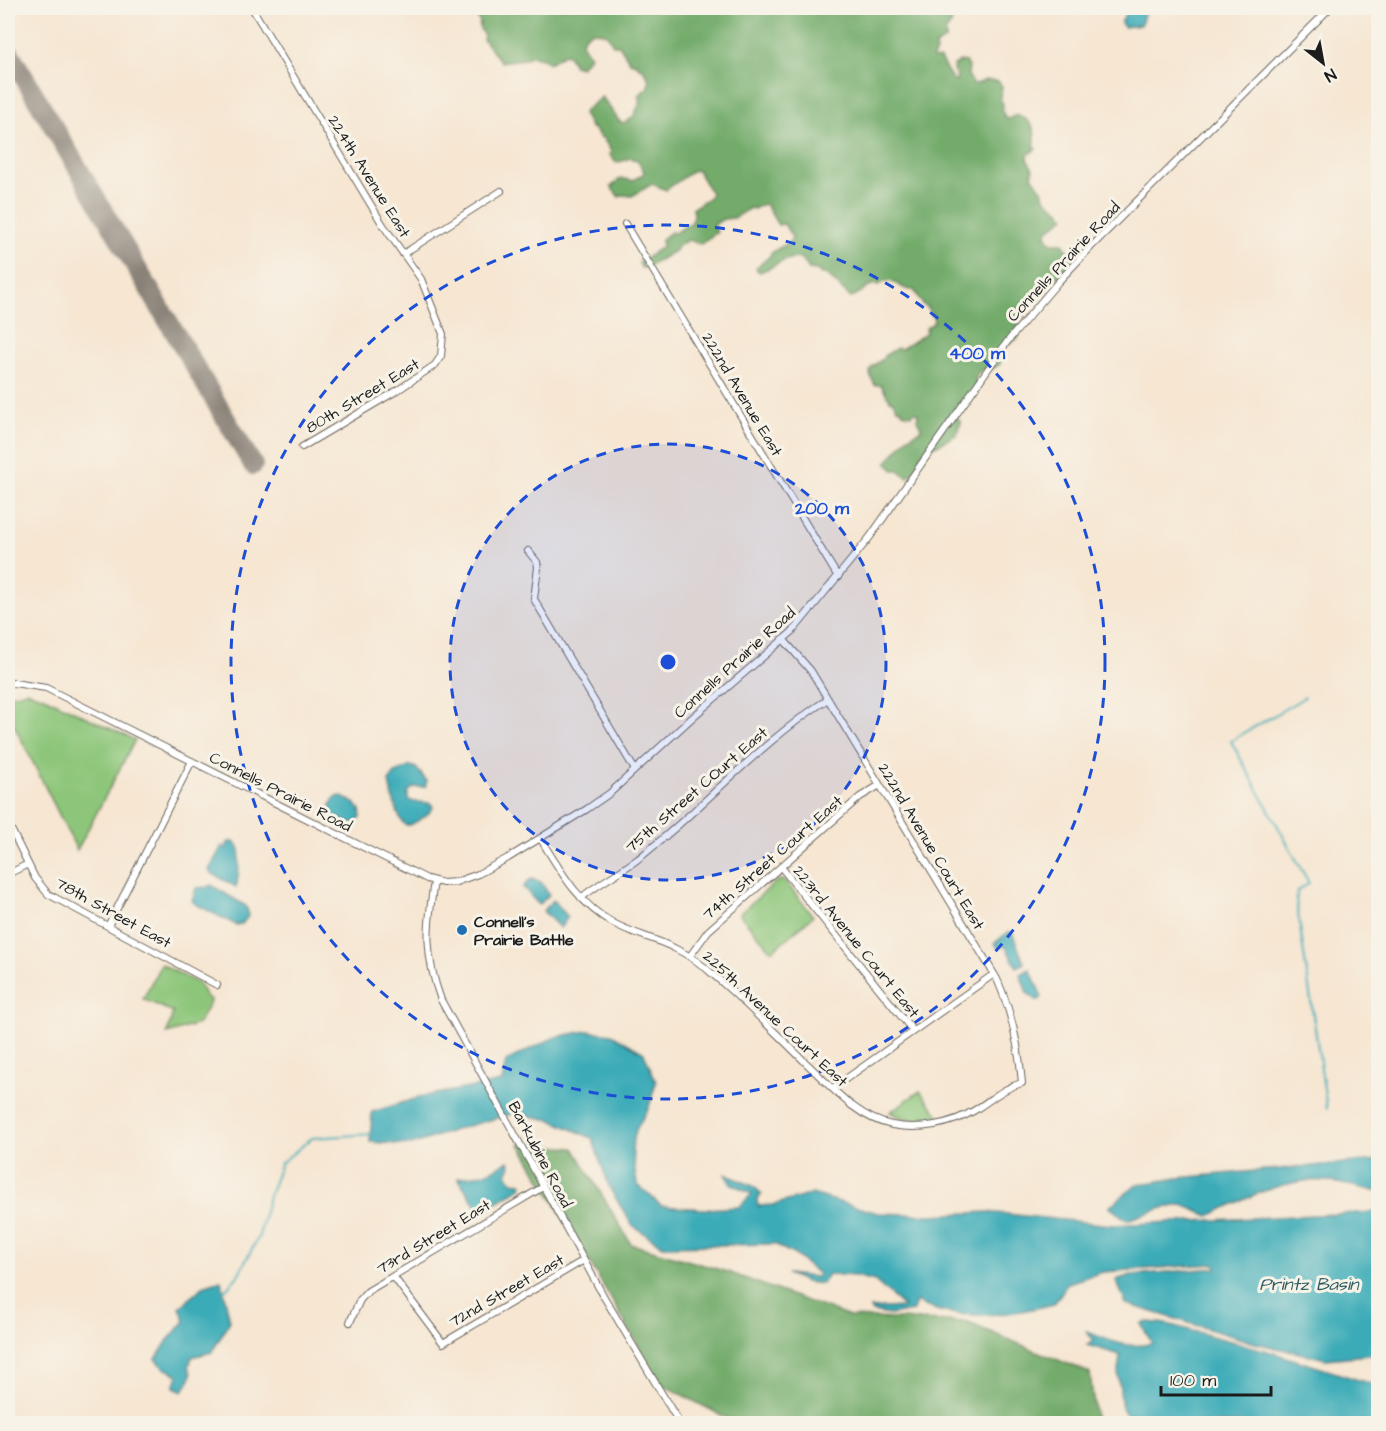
<svg xmlns="http://www.w3.org/2000/svg" width="1386" height="1431" viewBox="0 0 1386 1431" font-family="'Architects Daughter',sans-serif">
<rect width="100%" height="100%" fill="#f7f3e8"/>
<filter id="ink" filterUnits="userSpaceOnUse"><feTurbulence type="fractalNoise" baseFrequency=".0167" numOctaves="2"/><feDisplacementMap in="SourceGraphic" scale="12" xChannelSelector="R" yChannelSelector="G"/><feConvolveMatrix kernelMatrix="1 2 1 2 8 2 1 2 1" color-interpolation-filters="sRGB"/></filter>
<filter id="wash" filterUnits="userSpaceOnUse"><feTurbulence type="fractalNoise" baseFrequency=".008" numOctaves="4" result="noise"/><feDisplacementMap in="SourceGraphic" scale="24" xChannelSelector="R" yChannelSelector="G"/><feGaussianBlur stdDeviation="1.35" result="paint"/><feColorMatrix in="noise" values="0 0 0 0 0 0 0 0 0 0 0 0 0 0 0 0 0 1.4 0 .05"/><feComposite in="paint" operator="in"/></filter>
<g filter="url(#wash)">
<rect width="100%" height="100%" fill="#f6e6d2"/>
<path fill="#8dc67a" stroke="#54714b" stroke-width="1.5" d="M26,691L42,696L135,740L77,850L8,713V696Z
M781,880L785,881L813,916L772,951L739,914L777,881Z
M161,964L199,984L206,997L211,1000L198,1024L167,1034L173,1012L143,999Z
M920,1091L940,1117C924,1123 905,1121 890,1112Z"/>
<path fill="#72ab6a" stroke="#476443" stroke-width="1.5" d="M473,8H946V13L952,23L945,32L946,39L935,46L936,52L933,57L934,59H940L953,81H956L957,78L953,70L954,65L961,61L966,62L969,67L968,75L973,84H977L985,80L998,81L1002,87L1000,98L1003,104L1002,111L1006,118L1009,119L1017,114C1031,121 1038,129 1034,146L1036,149L1028,155L1027,159L1033,169L1032,176L1043,191V195C1049,206 1059,206 1065,217L1047,231L1046,235L1051,243H1063L1068,251L1071,252L1075,259C1072,270 1060,279 1048,282L1047,291L1024,304V308L1026,312L1018,324V338L1000,349V364L991,369L988,368L978,372L975,382L979,389C974,399 962,404 956,415L961,423L956,435L922,453L914,473L907,477L899,470H893L887,462L907,438L920,430L921,427L917,420L918,414L915,412L911,415L903,413L901,409L897,408L893,401L890,400L881,385H875C866,370 869,368 883,359L884,356L897,348L901,349L925,334L927,327L933,323L934,319L927,307L923,305L914,290C898,291 896,274 878,285L874,284L851,298L826,274H821L817,270L809,269L802,259C785,255 775,268 759,272L756,268L770,256L771,253L791,241L792,237L784,224L778,225L766,205L763,204L754,209L750,208L734,218L723,219L715,224L714,227L717,232L701,244L688,240L677,246L676,250L651,265L642,268L639,263L662,247L661,240L671,232L675,233L692,222L694,215L693,208L710,197L711,193L698,171L694,170L666,190L652,184L632,196L623,195L619,197L611,187L621,178L632,181L643,174L644,171L637,160L630,158L617,163L610,155L611,151L603,138L600,137L594,129L591,128L583,114L584,111L602,97L620,122L624,123L633,117L641,101L638,96L648,87L649,80L643,69L639,68L637,64L630,62L619,45H613L607,34L593,31L584,36L582,43L590,56L581,67L574,65L568,55L564,54L549,63L539,57L530,56L525,59L501,62L483,39L484,36L479,27L480,23Z
M520,1144L574,1148L631,1244L728,1272L850,1317L966,1322L1090,1373L1096,1423H736L661,1384Z"/>
<path fill="#3babb7" stroke="#2c646a" stroke-width="1.5" d="M1128,8L1144,9V14L1141,25L1124,27L1121,23Z
M411,766L416,768L427,781L425,787H415L408,792V799C414,804 424,801 431,804L433,807C430,814 425,816 419,820C415,822 411,826 406,825C398,822 390,789 389,781L395,773Z
M340,796L353,802L360,809L361,817L357,822L348,824L332,814C328,806 332,798 340,796Z
M229,842H234L240,849C239,858 239,880 236,887L211,873L209,870L222,846L224,848L227,847V844Z
M531,879L541,882L549,895L539,905L523,887Z
M211,885L246,906L249,915L242,924L236,925L195,904L192,901L196,888L207,887Z
M553,900L568,917L560,928L543,911Z
M1009,932H1012L1024,963L1017,967L1005,946L998,948L994,943Z
M1030,969L1042,997L1038,1001L1027,993L1020,974Z
M587,1031L612,1034L644,1053L656,1082L649,1107L636,1130L632,1148L637,1184L662,1206L704,1209L739,1207L752,1194L730,1183L725,1174L753,1186L762,1194L757,1200L758,1206L773,1205L812,1194L878,1213L930,1215L987,1212L1112,1225L1378,1212V1354L1326,1359L1255,1343L1126,1304L1116,1280L1131,1275L1216,1268L1215,1264L1103,1272L1068,1283L1054,1304C1011,1315 957,1323 916,1302L913,1311L890,1315L872,1312L870,1309L904,1307L875,1281L855,1276L828,1274L822,1284L806,1282L787,1274L817,1277L818,1274L795,1255L774,1244L663,1246L632,1225L610,1189L592,1138L551,1120L515,1113L461,1128L411,1145L370,1142L372,1112L424,1096L502,1082L506,1061L555,1037Z
M1378,1160V1191C1355,1188 1329,1178 1305,1181C1273,1184 1238,1202 1209,1216L1183,1205L1163,1208L1127,1220L1109,1207L1136,1185L1177,1178Z
M509,1161L511,1166L507,1173L512,1182L522,1183L521,1188L480,1212L458,1178L486,1173Z
M221,1280L230,1321L212,1352L192,1357L189,1366L192,1375L183,1391L174,1387L178,1375L164,1368L156,1359L168,1340L185,1321L180,1308L203,1286Z
M1148,1322L1167,1324L1264,1350L1378,1386V1423H1131L1132,1421L1122,1409L1118,1372L1120,1355L1087,1345L1094,1340L1085,1331C1107,1339 1129,1351 1152,1343L1141,1324Z"/>
<g fill="none" stroke-linecap="round" stroke-linejoin="round">
<path stroke="#3babb7" stroke-width="2" d="M1305,697L1231,741L1309,883L1298,891L1296,900L1327,1109
M222,1293L237,1277L259,1236L269,1195L281,1163L312,1138L371,1134"/>
<path stroke="#898177" stroke-width="20" d="M8,50L253,465"/>
</g>
</g>
<g filter="url(#ink)">
<g fill="none" stroke-linecap="round" stroke-linejoin="round">
<defs>
<path id="street" d="M252,8L383,225L421,279L443,334L441,356L435,365L398,390L302,447
M625,224L838,577
M403,254L501,191
M528,551L537,562L538,567L534,599L635,770
M8,684L14,683L46,688L427,879L443,883L456,882L478,874L508,858L587,809L610,793L694,716L792,632L870,537L1007,342L1058,282L1091,247L1330,8
M8,823L35,878L48,894L217,985
M540,838C560,870 578,904 613,923C633,934 655,938 676,949C691,956 704,966 716,977C747,1004 776,1033 805,1062C831,1086 856,1118 892,1125C919,1130 951,1125 975,1110C991,1100 1003,1088 1022,1083C1019,1046 1012,1013 997,979L811,671L783,639
M781,867L913,1031
M8,874L28,864
M434,881C427,928 424,954 441,1000L604,1297L680,1424
M581,898C599,883 619,873 638,859C703,808 758,744 828,699
M108,926L192,761
M690,956L708,931L860,797L880,785
M833,1088L994,974
M393,1276L443,1343L584,1260
M350,1322L360,1300L368,1291L543,1187"/>
</defs>
<use href="#street" stroke="#68635c" stroke-width="8"/>
<use href="#street" stroke="#fff" stroke-width="6"/>
</g>
</g>
<circle cx="668" cy="662" r="218" fill="#1d4ed8" fill-opacity=".12"/>
<g fill="none" stroke="#1d4ed8" stroke-width="3" stroke-dasharray="10 8">
<circle cx="668" cy="662" r="218"/>
<circle cx="668" cy="662" r="437"/>
</g>
<circle fill="#1f6fb2" stroke="#f7f3e8" stroke-width="2" cx="462" cy="930" r="6"/>
<g text-anchor="middle" stroke-width="6" stroke-linejoin="round" paint-order="stroke">
<g font-size="16" fill="#1c1c1c" stroke="#f7f3e8">
<text transform="translate(370 176) rotate(58)" y="6">224th Avenue East</text>
<text transform="translate(1063 261) rotate(-47)" y="6">Connells Prairie Road</text>
<text transform="translate(743 394) rotate(59)" y="6">222nd Avenue East</text>
<text transform="translate(362 395) rotate(-31)" y="6">80th Street East</text>
<text transform="translate(734 662) rotate(-42)" y="6">Connells Prairie Road</text>
<text transform="translate(696 789) rotate(-41)" y="6">75th Street COurt East</text>
<text transform="translate(281 791) rotate(27)" y="6">Connells Prairie Road</text>
<text transform="translate(932 846) rotate(59)" y="6">222nd Avenue Court East</text>
<text transform="translate(772 857) rotate(-41)" y="6">74th Street Court East</text>
<text transform="translate(114 912) rotate(29)" y="6">78th Street East</text>
<text transform="translate(857 941) rotate(51)" y="6">223rd Avenue Court East</text>
<text transform="translate(776 1018) rotate(43)" y="6">225th Avenue Court East</text>
<text transform="translate(541 1154) rotate(62)" y="6">Barkubine Road</text>
<text transform="translate(433 1236) rotate(-31)" y="6">73rd Street East</text>
<text transform="translate(506 1290) rotate(-30)" y="6">72nd Street East</text>
</g>
<g font-size="16" font-weight="bold" fill="#1c1c1c" stroke="#f7f3e8" text-anchor="start">
<text x="474" y="927">Connell's<tspan x="474" dy="18">Prairie Battle</tspan></text>
</g>
<g font-size="18" font-style="italic" fill="#2a5c62" stroke="#f7f3e8">
<text x="1309" y="1290">Printz Basin</text>
</g>
</g>
<circle cx="668" cy="662" r="9" fill="#1d4ed8" stroke="#f7f3e8" stroke-width="3"/>
<g font-size="18" text-anchor="middle" font-weight="bold" fill="#1d4ed8" stroke="#f7f3e8" stroke-width="6" stroke-linejoin="round" paint-order="stroke">
<text x="977" y="359">400 m</text>
<text x="822" y="514">200 m</text>
</g>
<rect width="1386" height="1431" fill="none" stroke="#f7f3e8" stroke-width="30"/>
<g transform="translate(1323 63) rotate(149)" stroke="#f7f3e8" stroke-width="4.5" paint-order="stroke">
<path d="M0-4.5L10 22L0 15L-10 22Z" fill="#1c1c1c"/>
<text y="-9" font-size="16" font-weight="bold" text-anchor="middle" fill="#1c1c1c">N</text>
</g>
<path d="M1161 1386v9h110v-9" fill="none" stroke="#1c1c1c" stroke-width="3"/>
<text x="1170" y="1386" font-size="18" fill="#1c1c1c" stroke="#f7f3e8" stroke-width="4.5" paint-order="stroke">100 m</text>
</svg>
